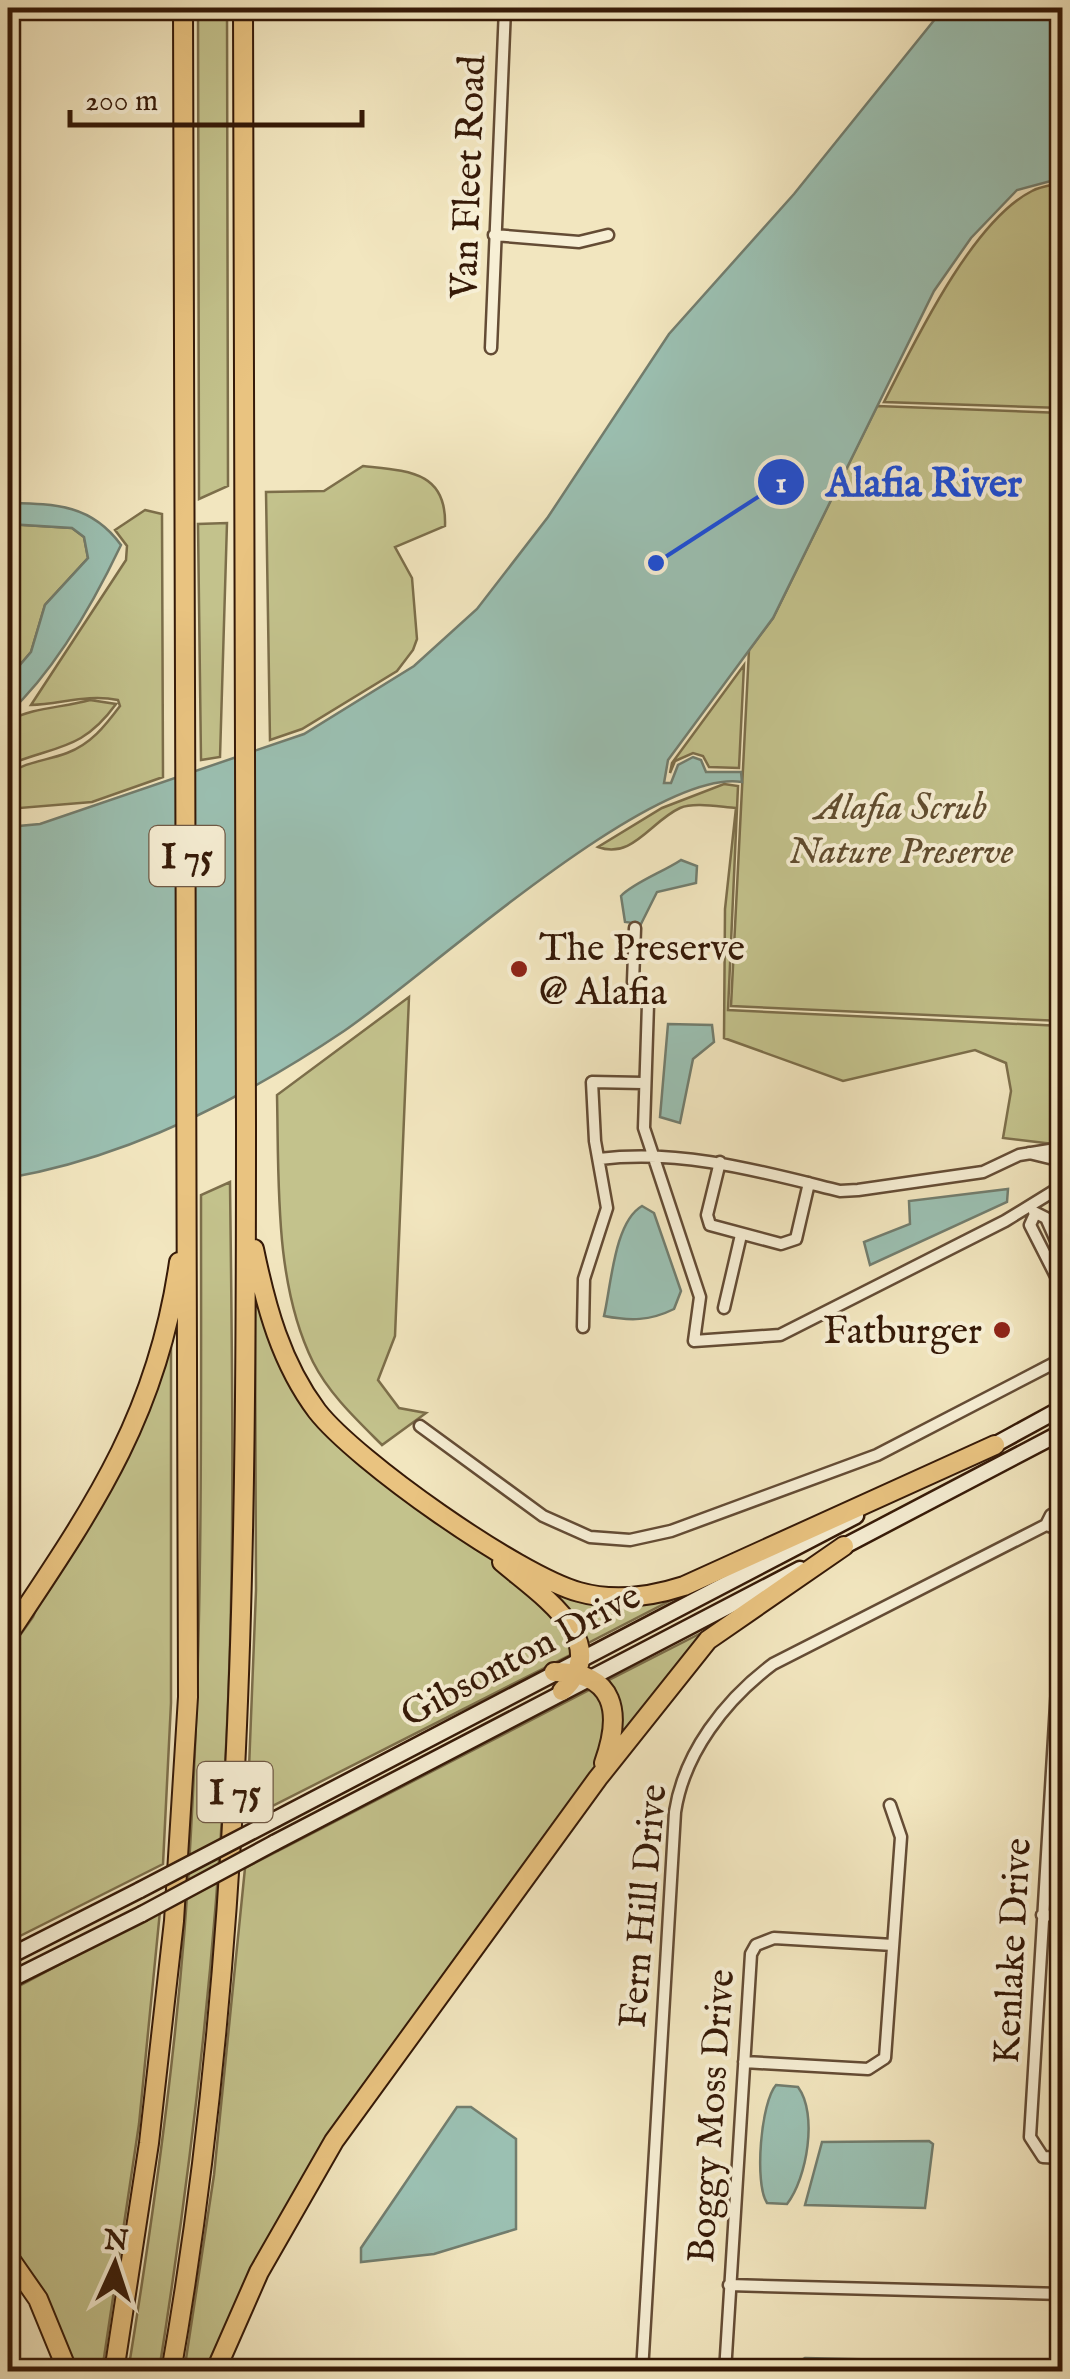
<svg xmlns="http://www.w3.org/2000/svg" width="1070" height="2379" viewBox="0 0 1070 2379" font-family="'IM FELL English',serif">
<rect width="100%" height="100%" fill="#f2e6bf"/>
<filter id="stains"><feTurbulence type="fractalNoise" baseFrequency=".002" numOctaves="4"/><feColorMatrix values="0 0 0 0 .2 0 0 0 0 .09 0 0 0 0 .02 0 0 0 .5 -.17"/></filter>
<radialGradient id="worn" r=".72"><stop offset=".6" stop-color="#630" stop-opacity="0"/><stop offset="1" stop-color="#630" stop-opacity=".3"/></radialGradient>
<path fill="#c3c28c" stroke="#7c6e4a" stroke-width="2.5" d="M198,8H227L228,486L199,499Z
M1062,183V292L1051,384L1062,391V408L884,402C914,343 972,221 1032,191C1040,186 1053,185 1062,183Z
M877,406L1062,413V1021L731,1006L749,650L773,618Z
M363,466C408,471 447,471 445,526L395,547L412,578L417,639L413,650L397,671L302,729L270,740L266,492L324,491Z
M145,510L162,514L163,777L92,802L8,809V774C27,761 46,761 67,753C91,744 105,726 120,706L118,700C87,694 61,704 31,705L126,560L127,546L115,530Z
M227,523L220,757L201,760L198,524Z
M8,524L72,528L84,537L88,558L45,605L31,652L8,679Z
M744,665L739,768L709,767L703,756L693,753L675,761L670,773L672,763Z
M90,700L116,704C82,751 56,745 8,765V721C33,707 62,708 90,700Z
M724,784L738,786L728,1010L1062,1026V1145L1003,1138L1011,1091L1006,1063L975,1050L843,1081L724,1038L725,909L736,808C720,807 694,802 680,808C651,821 632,860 598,847L662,808Z
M409,997L395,1336L378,1380L399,1408L426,1413L382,1445C357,1420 329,1394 313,1362C274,1283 279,1181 277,1095Z
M230,1182C232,1356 235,1530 228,1703C219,1928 194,2150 159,2371L128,2372C157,2193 182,2012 191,1831C203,1619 201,1407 201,1195Z
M261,1302L308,1401L551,1610L564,1623L572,1654L247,1819L256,1590L255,1304Z
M166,1347H171V1703L163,1864L8,1942V1652L33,1617L52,1570Z
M551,1589L683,1594L588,1643L577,1621L547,1593Z
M709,1629L618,1750L609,1680Z
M597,1686C611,1712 606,1740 596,1768L376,2074L210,2371L184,2372L214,2175L245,1868Z
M160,1911L139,2124L102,2371H71L8,2250V1992Z"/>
<path fill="#9bc0b2" stroke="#727d6e" stroke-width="2.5" d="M944,8H1062V178L1017,190L971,238L934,291L773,618L668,760L664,783H671L678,765L693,757L701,760L706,772H741L742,782C652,767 425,976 344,1031C243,1099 129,1157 8,1178V827L40,824L304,734L414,666L477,609L548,517L669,334L794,194Z
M8,503C55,504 91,504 121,545C93,604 55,670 8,714V679L31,652L45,605L88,558L84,537L72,528L8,524Z
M681,860L697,866L696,883L657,892L641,924L625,922L621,896C633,883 663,872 681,860Z
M668,1024L712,1025L714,1042L693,1059L680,1123L660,1117Z
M1008,1189L1007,1202L870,1265L864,1242L910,1224L909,1201Z
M642,1206L654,1213L681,1291L674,1309C650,1321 630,1321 604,1316C611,1287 614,1222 642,1206Z
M776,2085L798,2087C818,2114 807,2178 787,2204L767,2203C754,2183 761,2102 776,2085Z
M457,2107H471L516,2139V2229L434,2254L361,2262V2248Z
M929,2141L933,2144L925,2208L805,2205L822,2142Z
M805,2358L1029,2363L1062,2371H797L796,2363Z"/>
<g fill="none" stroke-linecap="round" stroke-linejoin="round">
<defs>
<path id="street" d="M494,235L579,242L608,235
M491,348L505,8
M635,928L633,982L648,1004L644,1128L700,1297L694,1341L780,1335L1005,1221L1062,1186
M1029,1153L1062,1161
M599,1159C683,1149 759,1171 840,1191L858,1190L983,1172L1019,1155L1062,1148
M720,1162L707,1215L710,1225L781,1244L796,1239L809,1183
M1034,1212L1046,1218L1062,1254
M1035,1214L1030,1225L1062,1288
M724,1308L741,1235
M583,1327L584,1279L607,1208L595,1141L592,1082L643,1083
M420,1426L543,1516L590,1537L630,1540L671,1531L877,1455L1062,1359
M1046,1525L1062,1530
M1062,1605L1030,2137L1043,2157L1062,2158
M1042,1915L1062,1916
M744,2062L868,2069L885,2058L901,1837L890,1805
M729,2285L1062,2294
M642,2372L675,1812C684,1753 725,1700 773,1664L1046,1525L1051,1515L1062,1510
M725,2372L751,1954L756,1945L774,1938L893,1945"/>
<path id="secondary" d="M987,1449L1062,1408
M837,1550L1062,1432
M276,1819L856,1516
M274,1843L800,1569
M8,1957L140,1890
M8,1981L142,1914"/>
<path id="highway" d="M254,1249C266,1307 281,1363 317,1411C356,1461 518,1575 579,1592C614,1602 650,1597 684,1586L995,1445
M502,1562C538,1593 615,1641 562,1691
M8,1635C92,1509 157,1417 179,1262
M554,1672C616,1672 622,1713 604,1763
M8,2256L38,2299L68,2372
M114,2372L149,2143L174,1921L188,1697L183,8
M171,2372C244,1960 246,1543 246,1126C247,753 246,380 243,8
M215,2372L259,2272L334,2141L598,1778L708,1640L844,1546"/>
</defs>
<use href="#street" stroke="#644c35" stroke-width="15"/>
<use href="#secondary" stroke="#351907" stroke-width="19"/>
<use href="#highway" stroke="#351907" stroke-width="22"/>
<use href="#street" stroke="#f7efd5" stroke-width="10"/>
<use href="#secondary" stroke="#f7efd5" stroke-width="14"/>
<use href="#highway" stroke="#e9c380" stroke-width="18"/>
<defs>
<path id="secondary-bridge" d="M140,1890L276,1819
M142,1914L274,1843"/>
</defs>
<use href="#secondary-bridge" stroke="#351907" stroke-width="19" stroke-linecap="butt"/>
<use href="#secondary-bridge" stroke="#f7efd5" stroke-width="14"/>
</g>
<g fill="#8f2418" stroke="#f7efd5" stroke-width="4">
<circle cx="519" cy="969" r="10"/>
<circle cx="1002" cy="1330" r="10"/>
</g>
<g text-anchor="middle" stroke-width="8" stroke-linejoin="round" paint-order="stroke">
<g fill="#f7efd5" stroke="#6f5945" stroke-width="2.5">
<rect x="149.5" y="826" width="75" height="60" rx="8"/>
<rect x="197.5" y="1762" width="75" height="60" rx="8"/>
</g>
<g font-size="35" font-weight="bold" fill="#351907">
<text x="187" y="868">I 75</text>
<text x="235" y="1804">I 75</text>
</g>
<g font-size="38" fill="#351907" stroke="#f7efd5">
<text transform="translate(467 177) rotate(-88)" y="13">Van Fleet Road</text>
<text transform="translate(520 1654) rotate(-28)" y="13">Gibsonton Drive</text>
<text transform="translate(642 1906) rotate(-85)" y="13">Fern Hill Drive</text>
<text transform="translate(1011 1951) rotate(-87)" y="13">Kenlake Drive</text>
<text transform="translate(710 2116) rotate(-86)" y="13">Boggy Moss Drive</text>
</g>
<g font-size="38" font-style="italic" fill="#604c2f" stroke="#f7efd5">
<text x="901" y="819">Alafia Scrub<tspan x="901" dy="44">Nature Preserve</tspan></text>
</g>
<g font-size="38" fill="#351907" stroke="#f7efd5" text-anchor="start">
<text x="539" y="960">The Preserve<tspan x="539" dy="44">@ Alafia</tspan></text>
<text x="982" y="1343" text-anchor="end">Fatburger</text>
</g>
</g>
<path fill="none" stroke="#1d4ed8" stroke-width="4" d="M656 563L781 482"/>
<g fill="#1d4ed8" stroke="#f7efd5" stroke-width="4">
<circle cx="656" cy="563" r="10"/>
<circle cx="781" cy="482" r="25"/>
</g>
<g font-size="30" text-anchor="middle" font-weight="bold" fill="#fff">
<text x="781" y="492">1</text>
</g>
<g font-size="40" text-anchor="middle" font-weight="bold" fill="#1d4ed8" stroke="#f7efd5" stroke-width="8" stroke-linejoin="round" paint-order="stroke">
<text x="924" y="496">Alafia River</text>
</g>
<rect width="1070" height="2379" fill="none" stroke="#f2e6bf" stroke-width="40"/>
<rect x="10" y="10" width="1050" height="2359" fill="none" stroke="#351907" stroke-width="5"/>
<rect x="20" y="20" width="1030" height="2339" fill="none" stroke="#351907" stroke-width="2.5"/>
<g transform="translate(115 2264) rotate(3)" stroke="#f7efd5" stroke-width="8" paint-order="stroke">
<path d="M0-8L18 38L0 25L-18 38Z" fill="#351907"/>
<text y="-15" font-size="28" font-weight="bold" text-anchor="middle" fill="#351907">N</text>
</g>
<path d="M70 110v15h292v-15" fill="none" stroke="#351907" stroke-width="5"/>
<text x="85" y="110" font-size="30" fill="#351907" stroke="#f7efd5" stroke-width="8" paint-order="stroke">200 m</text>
<rect width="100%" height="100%" filter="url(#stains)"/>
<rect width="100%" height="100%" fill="url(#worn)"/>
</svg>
